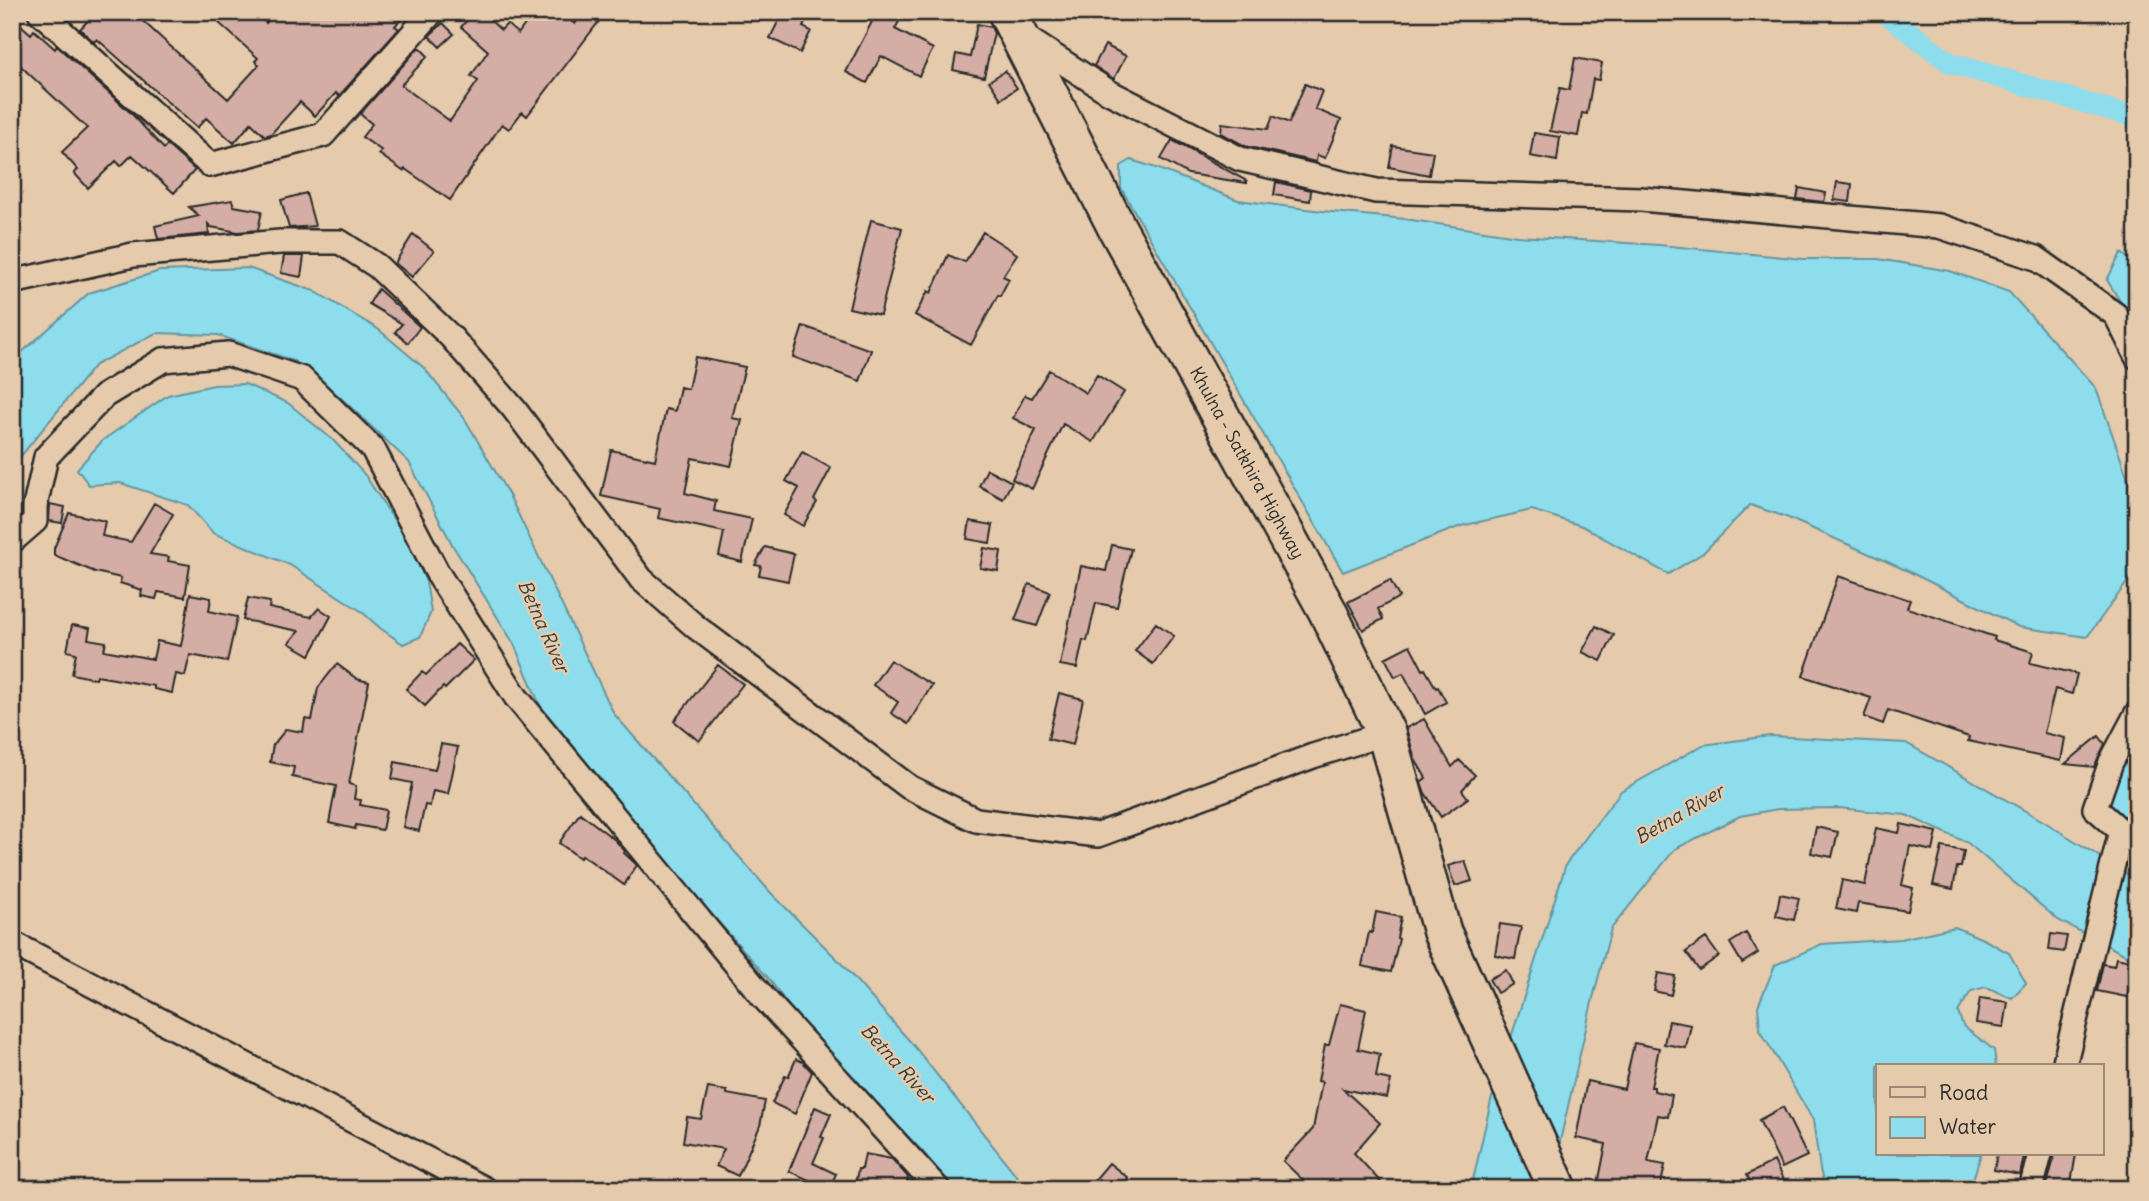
<svg xmlns="http://www.w3.org/2000/svg" width="2149" height="1201" viewBox="0 0 2149 1201" font-family="Delius,sans-serif">
<rect width="100%" height="100%" fill="#e5caac"/>
<filter id="ink" filterUnits="userSpaceOnUse"><feTurbulence type="fractalNoise" baseFrequency=".0143" numOctaves="2"/><feDisplacementMap in="SourceGraphic" scale="14" xChannelSelector="R" yChannelSelector="G"/><feConvolveMatrix kernelMatrix="1 2 1 2 8 2 1 2 1" color-interpolation-filters="sRGB"/></filter>
<g filter="url(#ink)">
<path fill="#8eddec" stroke="#66969f" stroke-width="2" d="M1131,160L1159,169L1238,200L1322,211L1405,219L1517,236L1659,245L1803,259H1878L1950,271L2009,292L2096,388L2129,482L2131,577L2087,637L2019,627L1908,571L1786,517L1750,505L1703,553L1668,574L1582,526L1532,510L1461,526L1343,572L1121,188V166Z
M2121,253L2137,264V329L2107,280Z
M248,268L314,291L378,329L424,368L465,419L510,497L614,714L771,893L839,961L914,1046L1027,1189H954L923,1152L853,1081L803,1025L769,979L698,899L542,710L514,644L453,546L409,462L340,397L294,361L218,335L156,333L95,365L12,467V361L89,293L160,271Z
M245,384L288,403L333,440L365,475L409,543L426,582L431,612L420,637L403,644L380,628L361,611L290,565L213,533L188,505L120,483L89,485L77,469L103,440L168,395L214,385Z
M1770,736L1906,743L2043,821L2137,880V961L2058,920L1968,843L1906,815L1839,808L1778,809L1740,816L1675,849L1611,929L1592,1002L1549,1189H1471L1491,1101L1566,864L1621,791L1703,745Z
M2137,758V820C2118,827 2104,809 2106,791C2107,781 2117,768 2122,759Z
M1955,927L1985,940L2009,953L2026,983L2012,998L1986,987L1971,991L1958,1012L1963,1026L1994,1050L1996,1066H1878V1154H1981L1970,1189H1825L1820,1169L1813,1120L1760,1030L1758,1006L1775,965L1822,944L1901,939Z"/>
<g fill="none" stroke-linecap="round" stroke-linejoin="round">
<path stroke="#8eddec" stroke-width="21" d="M1884,12L1950,63L2137,118"/>
</g>
<path fill="#d4ada4" stroke="#2b2b2b" stroke-width="2" d="M96,12H133L228,99L259,65L255,61L258,58L219,23L228,12H254L266,23L276,12H407L395,26L399,29L339,96L336,93L315,116L300,102L271,134L265,136L251,123L234,143L206,118L197,128L97,39L94,42L80,29Z
M474,12H481L501,30L507,24L518,34L534,12H559L575,24L583,12H606L527,116L522,112L509,129L502,124L450,200L405,169L403,171L379,154L382,151L362,137L372,124L360,114L419,47L428,56L401,85L450,121L478,81L471,76L488,51L461,27Z
M783,12H810L803,27L811,31L800,53L770,38Z
M877,12H904L895,29L933,49L919,76L881,56L867,83L846,72Z
M12,17L31,34L34,30L55,49L57,46L131,113L164,149L167,145L195,170L174,193L132,155L121,166L116,161L88,188L74,173L78,170L62,152L87,128L12,58Z
M443,23L454,34L440,47L429,36Z
M977,24L991,27L994,33L984,77L953,70L956,54L970,57Z
M1105,45L1126,56L1114,79L1094,66Z
M1575,58L1602,63L1599,80L1593,79L1587,114L1582,113L1578,136L1550,131L1560,88L1569,90Z
M1005,71L1017,88L1001,99L989,81Z
M1305,84L1322,91L1315,109L1341,120L1325,158L1317,155L1316,162L1245,146L1221,133L1222,123L1268,129L1273,116L1289,123Z
M1534,133L1560,137L1557,161L1530,156Z
M1172,140L1247,181V183L1188,174L1161,159Z
M1393,146L1433,152L1429,175L1389,167Z
M1276,182L1311,190L1310,201L1274,195Z
M1837,182L1852,184L1850,202L1834,200Z
M1799,188L1826,193L1824,202L1797,199Z
M306,193L315,226L289,228L281,200Z
M232,200L234,206L262,211L258,230L238,232L211,227L208,224L209,234L158,239L155,226L199,216L189,207Z
M871,220L902,228L880,315L849,308Z
M983,232L1017,254L1003,276L1009,279L1000,296L998,295L971,345L915,315L928,291L931,293L948,255L965,262Z
M413,234L434,251L412,277L395,263Z
M284,256H304L301,277L281,273Z
M378,289L420,327L408,343L395,332L402,324L369,304Z
M803,326L871,350L860,381L793,357Z
M695,357L745,367L732,418L742,420L731,466L692,458L685,493L716,501L714,511L752,519L742,562L719,556L724,532L658,518L660,509L601,496L611,450L655,460L666,409L675,411L680,387L688,389Z
M1049,370L1086,393L1097,375L1124,392L1093,442L1063,424L1032,489L1012,479L1036,430L1013,418L1025,395L1032,398Z
M802,452L831,468L814,500L817,502L803,526L784,515L799,488L786,481Z
M987,469L1012,482L1003,499L979,486Z
M154,503L173,514L150,554L169,557L168,561L190,565L185,597L158,592L156,599L141,596L142,590L120,583L121,578L95,572L54,555V548L69,513L105,521L102,536L131,542Z
M50,504L65,507L62,523L49,521Z
M970,521L993,525L990,543L967,539Z
M1112,545L1131,549L1117,607L1096,603L1087,641L1083,640L1077,668L1060,665L1081,566L1106,571Z
M765,547L794,554L788,581L759,575L761,566L755,565Z
M984,548L1001,551L998,571L980,568Z
M1838,576L1910,600L1907,608L1995,637L1994,640L2033,652L2030,663L2077,674L2072,694L2055,689L2044,733L2065,738L2061,761L1968,741L1969,737L1888,710L1883,724L1864,717L1871,698L1803,676Z
M1390,580L1399,597L1378,609L1383,619L1363,630L1348,602Z
M1029,584L1050,592L1037,626L1015,620Z
M190,594L211,598L209,611L237,617L227,662L190,655L185,676L176,674L172,693L154,689V686L97,676L96,679L72,674L76,653L67,651L72,625L90,628L88,639L106,642L104,650L153,659L157,641L181,646Z
M248,598L270,602L269,608L311,617L319,608L331,616L310,655L289,643L299,631L243,620Z
M1156,623L1174,636L1153,664L1135,651Z
M1596,626L1614,635L1601,661L1582,652Z
M457,644L474,660L445,689L443,687L425,706L406,689L422,672L426,675Z
M1410,645L1423,670L1425,669L1436,688L1438,687L1446,702L1425,714L1403,673L1395,677L1385,658Z
M890,660L932,685L908,724L891,713L898,702L873,685Z
M337,664L357,679L369,682L349,784L356,786L354,799L361,800L360,805L386,810L382,830L356,825L355,829L329,823L336,786L292,777L294,767L270,762L273,745L286,729L303,732L305,719L312,720L318,688Z
M718,665L743,684L699,741L674,721Z
M1059,693L1083,699L1073,745L1048,739Z
M1424,719L1452,767L1459,760L1475,775L1462,790L1468,798L1441,817L1425,793L1421,782L1426,778L1415,759L1406,728Z
M2099,736L2105,744L2094,767L2065,764Z
M441,744L458,747L448,794L433,791L430,806L425,805L419,831L403,827L412,783L392,779L395,762L435,770Z
M580,813L615,840L625,851L624,853L637,865L624,885L582,855L580,858L559,843Z
M1901,824L1937,832L1933,851L1910,846L1902,885L1913,888L1908,911L1858,903L1856,913L1836,909L1842,880L1865,885L1876,828L1899,833Z
M1816,827L1838,832L1832,857L1811,853Z
M1942,847L1964,851L1961,867H1957L1953,889L1933,885Z
M1465,861L1472,881L1455,886L1448,866Z
M1780,894L1799,898L1794,920L1776,916Z
M1376,912L1401,917L1397,938L1399,939L1391,972L1362,966L1369,932L1372,933Z
M1500,924L1521,927L1515,959L1495,955Z
M1746,933L1758,953L1742,963L1730,943Z
M2051,934L2067,936L2064,952L2049,950Z
M1706,938L1719,956L1699,970L1686,952Z
M2116,958L2135,962L2127,997L2097,991L2103,964L2114,966Z
M1506,970L1513,984L1497,993L1489,979Z
M1658,973L1675,976L1671,995L1654,991Z
M1980,998L2008,1002L2004,1027L1976,1023Z
M1340,1004L1366,1010L1358,1049L1380,1054L1376,1077L1391,1080L1387,1098L1343,1089L1380,1123L1354,1153L1387,1189H1312L1283,1161L1313,1129L1322,1082L1318,1081L1325,1045H1329Z
M1669,1021L1691,1025L1686,1048L1664,1044Z
M1634,1043L1659,1048L1651,1087H1654V1091L1672,1095L1668,1117L1658,1115L1648,1162L1665,1165L1660,1189H1597L1606,1144L1576,1138L1587,1081L1624,1089Z
M796,1059L803,1062L812,1072L795,1114L772,1103L785,1076L788,1077Z
M708,1088L727,1091V1094L765,1101L760,1126L738,1176L716,1166L724,1149L683,1142L687,1117L701,1119Z
M815,1107L831,1114L821,1137L824,1138L813,1163L836,1174L829,1189H820L808,1183L809,1180L789,1171Z
M1783,1107L1807,1156L1782,1168L1759,1120Z
M865,1154L892,1159L908,1177L905,1189H873L855,1186L858,1169H862Z
M1997,1154L2024,1156L2020,1175L1994,1170Z
M2055,1154H2076L2070,1189H2046Z
M1774,1161L1784,1182L1771,1189H1754L1747,1175Z
M1109,1163L1128,1178L1119,1189H1102L1093,1182Z"/>
<g fill="none" stroke-linecap="round" stroke-linejoin="round">
<defs>
<path id="minor" d="M40,12L210,165L323,135L432,12
M1023,36L1109,92L1240,159L1376,191L1641,199L1939,226L2036,258L2116,315L2137,357
M12,282L133,255L280,242H340L377,266L451,337L514,409L641,579L696,627L909,787L976,820L1098,835L1313,756L1386,733
M12,541L35,521V506L46,457L104,396L163,360L228,354L302,379L373,449L438,574L516,697L763,997L938,1189
M12,943L484,1189
M2064,1066L2121,831L2095,808L2111,762L2137,713
M2031,1189L2040,1154"/>
<path id="trunk" d="M1007,12L1117,228L1327,610L1386,733L1442,932L1558,1189"/>
</defs>
<use href="#minor" stroke="#2b2b2b" stroke-width="28"/>
<use href="#trunk" stroke="#2b2b2b" stroke-width="42"/>
<use href="#minor" stroke="#e5caac" stroke-width="23"/>
<use href="#trunk" stroke="#e5caac" stroke-width="37"/>
</g>
</g>
<g text-anchor="middle" stroke-width="5" stroke-linejoin="round" paint-order="stroke">
<g font-size="18" fill="#2b2b2b" stroke="#e5caac">
<text transform="translate(1247 463) rotate(61)" y="6">Khulna - Satkhira Highway</text>
</g>
<g font-size="19" font-style="italic" fill="#353d3e" stroke="#e5caac">
<text transform="translate(544 626) rotate(66)" y="7">Betna River</text>
<text transform="translate(1679 814) rotate(-30)" y="7">Betna River</text>
<text transform="translate(898 1063) rotate(48)" y="7">Betna River</text>
</g>
</g>
<rect width="2149" height="1201" fill="none" stroke="#e5caac" stroke-width="42"/>
<rect x="21" y="21" width="2107" height="1159" fill="none" stroke="#2b2b2b" stroke-width="2.5" filter="url(#ink)"/>
<rect x="1876" y="1064" width="228" height="91" fill="#e5caac" stroke="#9b8a78" stroke-width="2"/>
<rect x="1890" y="1087" width="35" height="10" fill="#e5caac" stroke="#9b8a78" stroke-width="2"/>
<text x="1939" y="1100" font-size="21" fill="#2b2b2b">Road</text>
<rect x="1890" y="1117" width="35" height="21" fill="#8eddec" stroke="#9b8a78" stroke-width="2"/>
<text x="1939" y="1134" font-size="21" fill="#2b2b2b">Water</text>
</svg>
